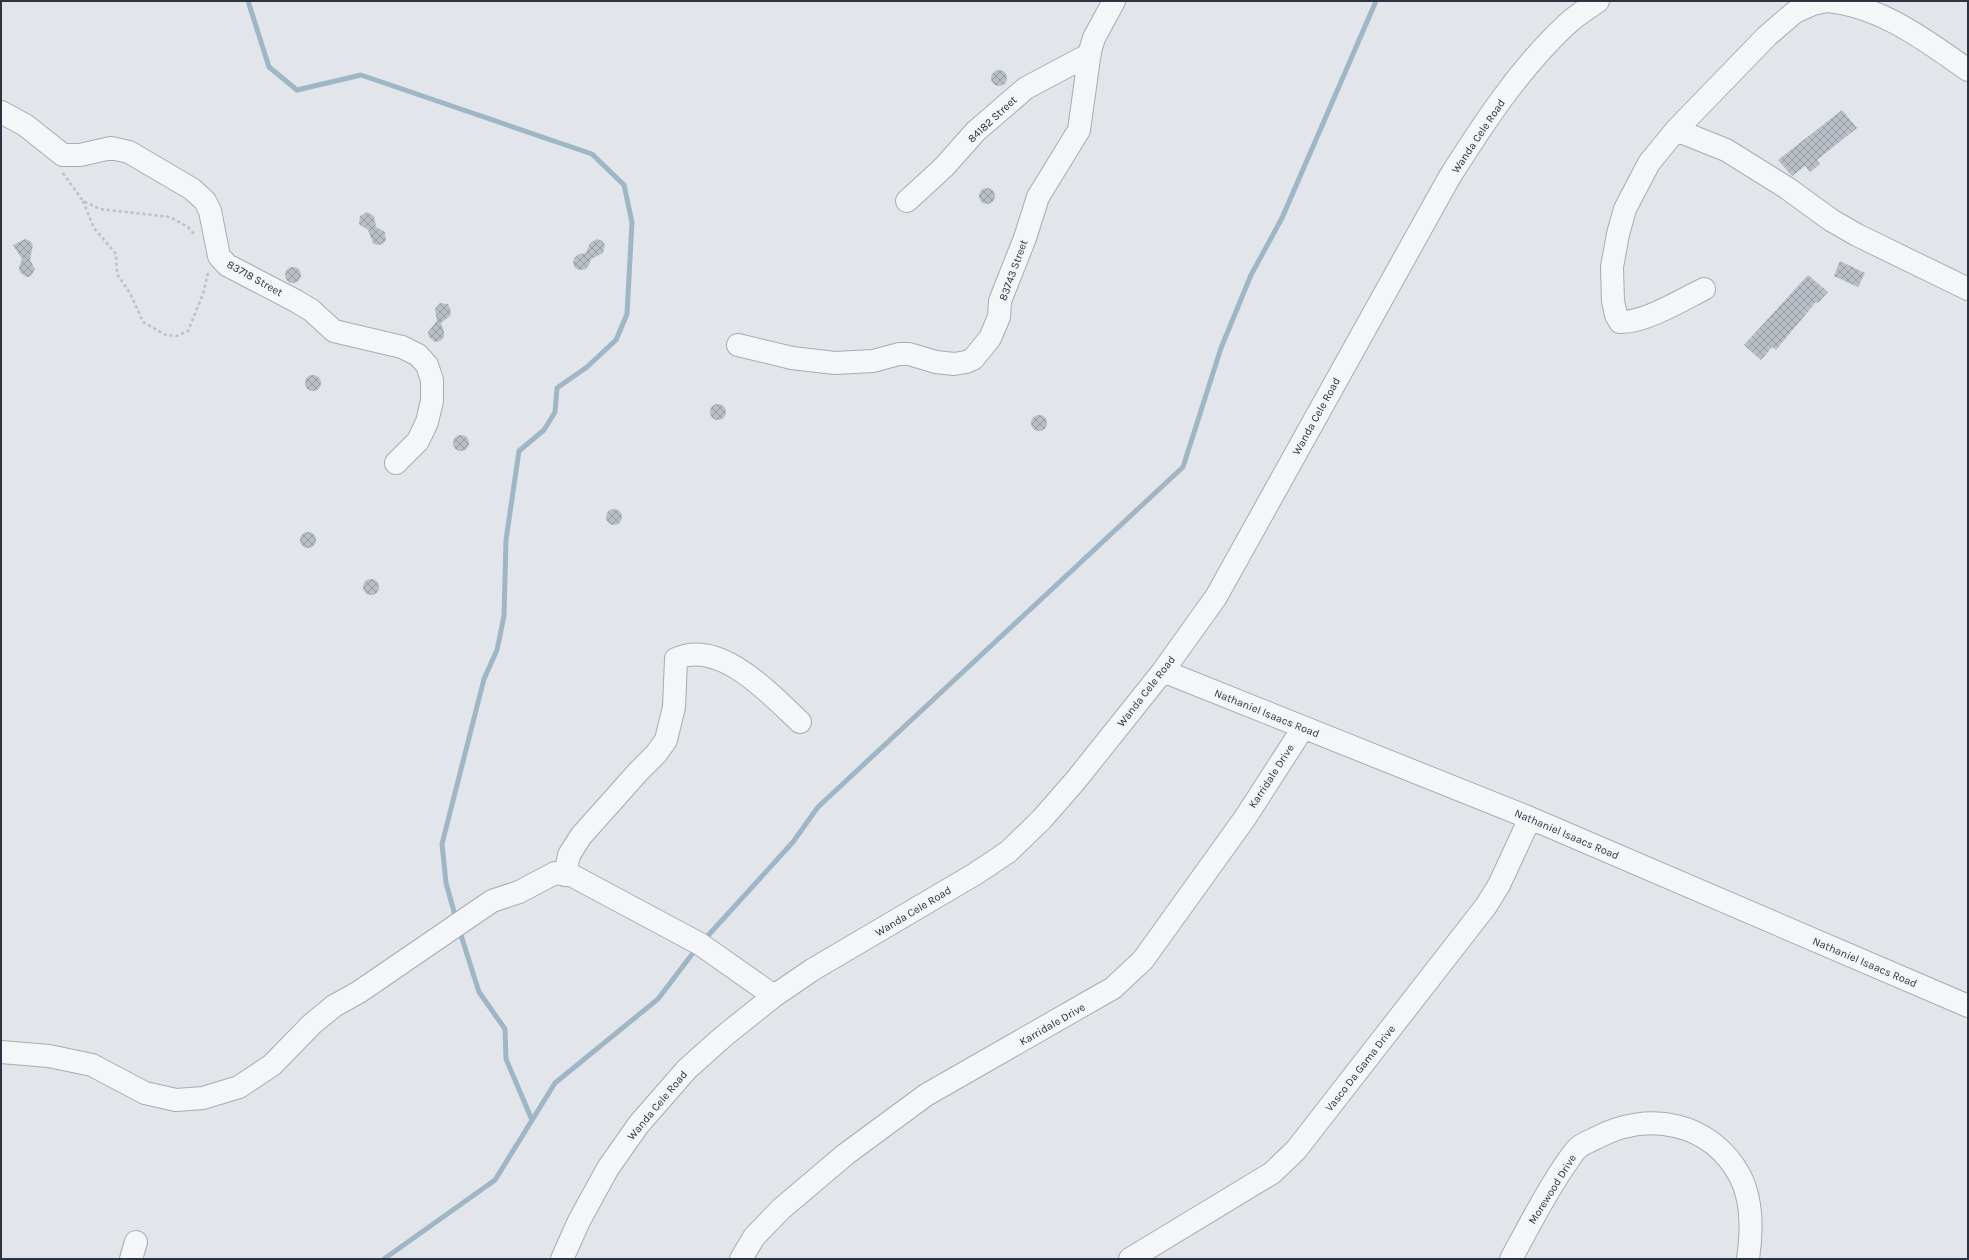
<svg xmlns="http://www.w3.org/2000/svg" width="1969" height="1260" viewBox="0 0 1969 1260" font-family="Karla,sans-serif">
<defs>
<pattern id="building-cross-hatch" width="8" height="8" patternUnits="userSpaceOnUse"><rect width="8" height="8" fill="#b9bfc6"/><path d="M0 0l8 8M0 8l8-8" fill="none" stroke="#979ca2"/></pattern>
</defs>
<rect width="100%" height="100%" fill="#e2e5e9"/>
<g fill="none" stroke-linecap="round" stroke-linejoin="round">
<path stroke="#9fb6c7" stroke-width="5" d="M248,1L269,67L297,90L361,75L592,154L624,185L632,222L627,314L616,340L587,367L557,388L555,412L544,430L519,451L506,540L504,616L497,650L484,679L442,844L446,883L456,919
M459,929L479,992L505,1029L506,1059L532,1120
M704,940L793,842L818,807L1183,467L1221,348L1251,275L1282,218L1376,1
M384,1259L495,1180L555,1083L658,999L696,949"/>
</g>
<path fill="url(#building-cross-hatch)" d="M991 78a8 8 0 1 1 16 0a8 8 0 1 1-16 0Z
M1842,110L1857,128L1817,160L1820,164L1810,172L1805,166L1792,176L1778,160Z
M979 196a8 8 0 1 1 16 0a8 8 0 1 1-16 0Z
M367,212L374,216L376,227L385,232L386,240L383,244L377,245L373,243L368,230L359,224L360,216Z
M25,239L30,241L33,245L30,260L35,269L31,276L26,277L20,272L19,267L22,259L13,245Z
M597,239L602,241L605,245L603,253L591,259L589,265L586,269L580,270L575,268L573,263L574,258L579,254L586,253L590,243Z
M1840,261L1865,273L1858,287L1834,276Z
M285 275a8 8 0 1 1 16 0a8 8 0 1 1-16 0Z
M1808,275L1828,292L1818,303L1816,302L1776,350L1772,347L1761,360L1744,345Z
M440,303L448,304L451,311L450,316L441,323L444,332V337L440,341L435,342L429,337L428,332L437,321L435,309Z
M305 383a8 8 0 1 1 16 0a8 8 0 1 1-16 0Z
M710 412a8 8 0 1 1 16 0a8 8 0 1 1-16 0Z
M1031 423a8 8 0 1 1 16 0a8 8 0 1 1-16 0Z
M453 443a8 8 0 1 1 16 0a8 8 0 1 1-16 0Z
M606 517a8 8 0 1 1 16 0a8 8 0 1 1-16 0Z
M300 540a8 8 0 1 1 16 0a8 8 0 1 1-16 0Z
M363 587a8 8 0 1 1 16 0a8 8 0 1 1-16 0Z"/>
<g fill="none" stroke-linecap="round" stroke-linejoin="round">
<defs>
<path id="minor" d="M1827,1C1881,6 1925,40 1968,70
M1,112L25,125L63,155H80L111,148L129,152L192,189L205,201L210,211L219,256L227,265L296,301L311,310L334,331L402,347L418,355L427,365L432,380V401L427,422L418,441L396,463
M1676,130L1726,150L1787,188L1831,220L1857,235L1968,289
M907,201L944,167L976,131L1026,88L1090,54
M1704,289C1682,300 1644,323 1620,322L1616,315L1613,301L1612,267L1618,234L1625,209L1649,163L1676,130L1767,36L1795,12L1813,4L1826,1
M738,345L792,358L835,363L873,361L899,354H909L936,362L954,364L966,362L973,359L990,338L999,317L1000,301L1025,238L1038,197L1079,130L1090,51L1094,38L1114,1
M1163,671L1530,818L1968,1006
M565,875L569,855L581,836L638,772L656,754L666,740L674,707L676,659C720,638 771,695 800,722
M1,1052L49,1056L92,1065L145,1093L176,1100L203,1098L239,1087L272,1065L312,1024L334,1006L359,992L492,901L519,892L555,873L573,876L700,944L774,996
M131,1259L136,1242
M562,1259L579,1221L608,1168L639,1124L687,1069L724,1036L774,996L812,970L975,874L1008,852L1042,819L1076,780L1163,671L1216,597L1449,178C1483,124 1519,69 1566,25C1575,16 1587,9 1598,1
M741,1259L754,1237L781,1209L846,1154L926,1095L1113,988L1143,960L1245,818L1303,728
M1130,1259L1272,1173L1296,1150L1486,906L1499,885L1530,818
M1511,1259C1528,1228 1545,1194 1565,1165C1569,1160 1573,1152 1578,1148C1583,1143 1591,1141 1596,1138C1648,1110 1711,1122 1740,1176C1753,1201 1752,1232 1748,1259"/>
</defs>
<use href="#minor" stroke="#a7acb3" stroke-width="24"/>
<path stroke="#bcc0c4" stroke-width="2.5" stroke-dasharray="3 3" stroke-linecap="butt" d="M63,173L83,201L100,209L170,217L188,227L195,235
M83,201L94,228L116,254L117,274L130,293L143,322L166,335L176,336L188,331L203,294L208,273"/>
<use href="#minor" stroke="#f4f6f8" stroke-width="22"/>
</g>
<g text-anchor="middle" stroke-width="3" stroke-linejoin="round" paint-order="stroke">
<g font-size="11" fill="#2b3440" stroke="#f1f4f7">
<text transform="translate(992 119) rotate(-43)" y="4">84182 Street</text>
<text transform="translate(1478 136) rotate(-56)" y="4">Wanda Cele Road</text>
<text transform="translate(1013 270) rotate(-70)" y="4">83743 Street</text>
<text transform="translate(255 278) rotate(29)" y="4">83718 Street</text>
<text transform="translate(1316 416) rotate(-61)" y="4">Wanda Cele Road</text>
<text transform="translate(1146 691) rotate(-52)" y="4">Wanda Cele Road</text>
<text transform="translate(1267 713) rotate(22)" y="4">Nathaniel Isaacs Road</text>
<text transform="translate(1271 776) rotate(-57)" y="4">Karridale Drive</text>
<text transform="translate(1567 834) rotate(23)" y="4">Nathaniel Isaacs Road</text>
<text transform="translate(913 911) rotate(-31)" y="4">Wanda Cele Road</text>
<text transform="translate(1865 962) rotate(23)" y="4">Nathaniel Isaacs Road</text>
<text transform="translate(1052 1024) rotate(-30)" y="4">Karridale Drive</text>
<text transform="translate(1360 1068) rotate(-52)" y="4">Vasco Da Gama Drive</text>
<text transform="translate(657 1105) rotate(-50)" y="4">Wanda Cele Road</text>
<text transform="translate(1552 1189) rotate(-58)" y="4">Morewood Drive</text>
</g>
</g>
<rect width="1969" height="1260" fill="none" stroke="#2b3440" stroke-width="4"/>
</svg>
